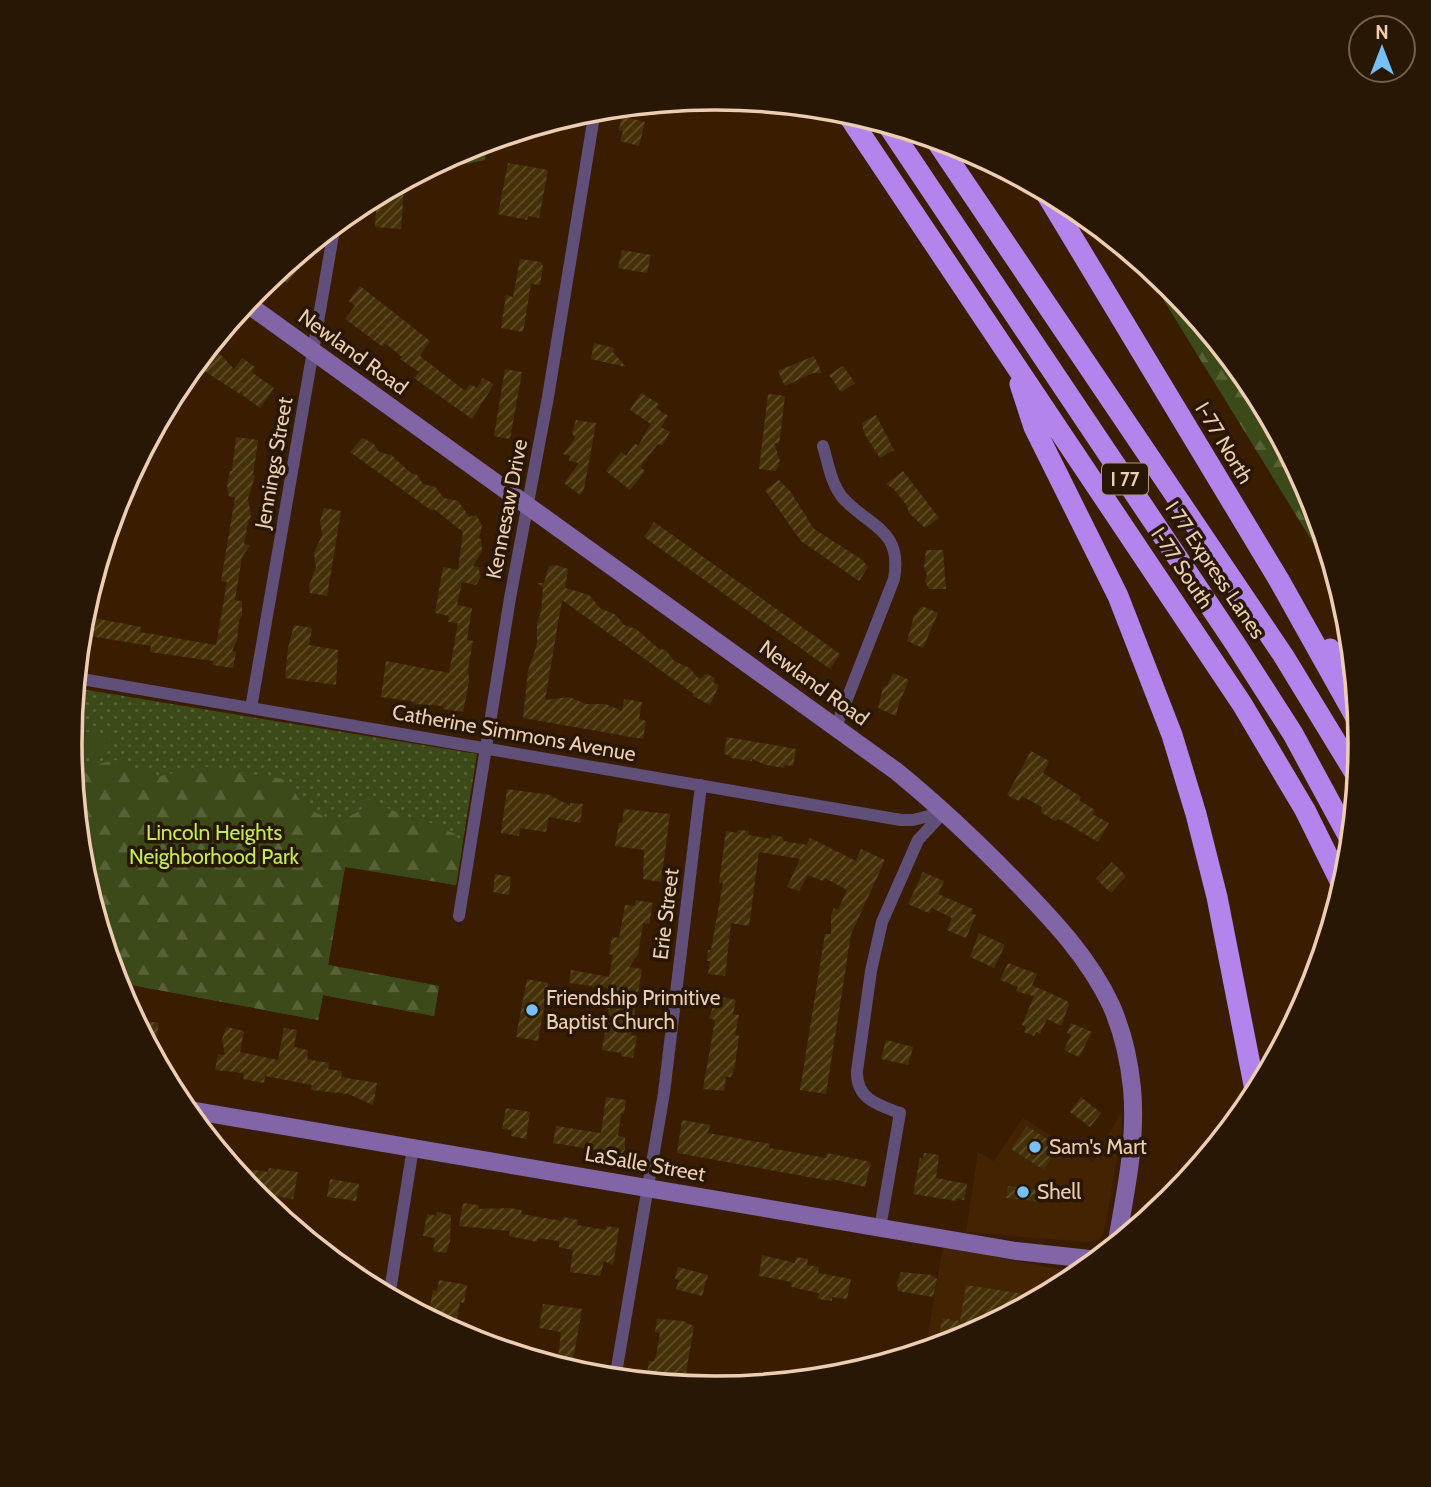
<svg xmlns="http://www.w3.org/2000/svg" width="1431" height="1487" viewBox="0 0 1431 1487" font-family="Cabin,sans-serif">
<defs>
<pattern id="grass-dots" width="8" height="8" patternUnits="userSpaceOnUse" patternTransform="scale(1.75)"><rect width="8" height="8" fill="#3c4919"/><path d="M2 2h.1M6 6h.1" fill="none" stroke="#586238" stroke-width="1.8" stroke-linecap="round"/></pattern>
<pattern id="forest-firs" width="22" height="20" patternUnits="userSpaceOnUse" patternTransform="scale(1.75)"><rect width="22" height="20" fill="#3c4919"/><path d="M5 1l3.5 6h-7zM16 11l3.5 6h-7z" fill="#586238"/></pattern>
<pattern id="building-hatch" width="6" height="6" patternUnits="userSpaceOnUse" patternTransform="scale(1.75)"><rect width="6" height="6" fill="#443108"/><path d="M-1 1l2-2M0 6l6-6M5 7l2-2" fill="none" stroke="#5f4e2a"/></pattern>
</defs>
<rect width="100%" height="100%" fill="#3a1d00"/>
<path fill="#432300" d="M1121,1112L1122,1131L1104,1232L1098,1240L1086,1242L966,1232L978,1152L994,1161L1023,1118L1093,1162Z
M943,1246L1082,1274L1074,1280L962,1340L925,1351Z"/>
<path fill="url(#grass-dots)" d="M75,688L477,754L456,885L345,866L328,965L439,986L434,1016L323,995L318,1020L116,982L82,869L70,743Z"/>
<path fill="url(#forest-firs)" d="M487,141L485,160L451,167L446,159L469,147Z
M1139,260L1172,287L1252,385L1312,497L1339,585Z
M116,760L150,774L161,776L201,766L283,779C292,785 293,791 300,800C311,814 332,822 349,816C359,813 364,808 367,798L402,815L426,821L455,834L462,849L456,885L345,867L328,965L439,986L434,1016L323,995L318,1020L116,982L82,869L72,763L90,766Z"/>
<path fill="#3c4919" d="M72,729L110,736L107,756L71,750Z"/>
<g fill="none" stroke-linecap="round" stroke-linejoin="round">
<path stroke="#011613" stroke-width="4.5" d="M1199,319L1306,485"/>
</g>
<path fill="url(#building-hatch)" d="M622,116L645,122L639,146L620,141L623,131L619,130Z
M508,163L548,170L539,218L528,216L527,220L498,214Z
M396,186L404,187L401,229L375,227L377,196Z
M311,244L315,248L287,283L274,274Z
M622,250L651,255L647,273L618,268Z
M520,259L541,262L543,266L540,285L531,284L523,332L501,328L506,295L513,297Z
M360,286L430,341L420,356L465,391L470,384L477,388L483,378L494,384L472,419L414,378L419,372L400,359L402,357L385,343L383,347L345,319L355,306L349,301Z
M594,343L614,348L613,352L626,367L591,359Z
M210,347L220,354L234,369L242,358L255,367L251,372L274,388L260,408L242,395V391L240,394L195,365Z
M814,356L822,373H813L785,386L778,371Z
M843,366L855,383L841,392L829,375Z
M505,369L522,372L510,439L494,436Z
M641,393L659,404L656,408L668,416L661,427L670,432L662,445L658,444L640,467L645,471L630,490L606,471L621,452L626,456L635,443L638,446L651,424L630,410Z
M768,394L785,396L779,444L774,443L780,461L776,471L759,469Z
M876,415L894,450L880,458L864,433L862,423Z
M576,420L596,423L584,489L580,495L564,483L579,463L569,461L570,456L563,454L575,439L572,432Z
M236,437L258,440L253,475L255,476L248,498L251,517L248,521L244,544L250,545L242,557L235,600L242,601V615L239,620L237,640L232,651L236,652L233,668L213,665V661L150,652L151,646L84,635L88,617L141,627L140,632L216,645L227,582L221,581L235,498L229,496L227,485L230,471H232Z
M362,438L373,443L379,452L391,455L411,473L417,475L423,484L435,487L444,498L458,501L469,517L476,515L482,525L479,539H481L482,551L473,566L479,567L480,578L476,585L462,582L457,605L472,608L467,640L473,641L468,669L469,681L463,712L443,709V706L415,704L411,701L381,697L386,661L449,673L458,623L448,622L449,616L435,613L443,567L458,570L463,532L434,509L432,511L350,452Z
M903,471L939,518L925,528L909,513L907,506L894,489L886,484Z
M779,480L790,491L814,529L861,559L868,567L859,581L801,541L765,490Z
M324,508L341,511L327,596L310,593L309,586L316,567L314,553L322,535L320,521Z
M654,522L840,654L830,669L644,537Z
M926,550H943L946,589H929L925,581L927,575L924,566Z
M556,565L568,569L565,588L589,595L600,608L616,615L624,625L636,629L659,649L666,650L674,661L690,668L699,679L707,674L715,678L713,683L719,685L710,705L693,696L694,694L562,600L545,700L569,697L586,704H606L622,711L624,699L642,702L639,719L646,721L643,739L523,718L528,671L537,644V623L541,612L543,587L537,583H544L549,566Z
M922,606L938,613L923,648L907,641L914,616Z
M294,625L312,628L309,645L338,650L336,685L285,678L288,648Z
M893,673L909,680L899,703L896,716L878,708L883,688L888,684Z
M727,737L796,749L793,766L785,765L784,768L766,765L752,759V761L731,758V756L724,754Z
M1031,751L1049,761L1043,773L1081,797L1079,800L1095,810L1092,814L1109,823L1098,842L1059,819L1055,821L1041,812L1042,807L1022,796L1019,801L1007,795Z
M507,789L550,795L570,806V803L583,804L580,823L549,817L546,832L520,828L519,836L501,833Z
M624,809L670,814L661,882L643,879L644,850L615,846L619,823H622Z
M738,830L749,831L748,835L771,839L772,835L778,836L783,837V841L807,845L810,838L856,861L861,849L885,860L851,934L826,1094L800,1090L825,934H831V916L834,908L838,910L847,890L825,878L823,881L808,875L799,891L787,887L800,859L759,852L749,926L731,923L725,976L708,974L710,961H707L708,950H711L723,883H719L726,831L737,833Z
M1112,862L1126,876L1111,893L1096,879Z
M923,872L944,881L938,894L973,909L971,913L976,915L966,938L947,930L952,918L932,908L929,913L908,904Z
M495,874L511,877L509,895L493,892Z
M636,900L653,903L649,924L643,923L638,954L629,967L642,969L631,1035L637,1036L633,1058L621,1056V1053L602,1050L609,1009L604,1008L608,988L569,983L571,970L609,977L613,955L609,954L612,937L619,938L625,905L635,906Z
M979,933L1005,945L994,968L970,957Z
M1008,963L1037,974L1032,985L1067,1001L1069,1004L1061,1026L1047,1019L1040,1034L1036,1032L1034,1036L1024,1032L1026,1027L1022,1025L1034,996L1016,991L1018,987L1000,980Z
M527,979L548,983L538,1041L516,1037Z
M717,996L736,1000L733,1014L739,1015L735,1035L739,1036L735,1065L731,1077H726L724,1091L703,1089L715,1020L709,1018Z
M134,1019L159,1023L154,1055L146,1040Z
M1071,1023L1092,1032L1079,1057L1064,1050L1071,1035L1067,1033Z
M227,1027L244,1031L240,1052L278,1060L284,1028L297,1030L294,1047L308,1050L307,1059L329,1063L328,1069L342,1071L341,1077L377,1083L373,1105L348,1094L311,1090L312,1085L265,1076L264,1083L243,1079L244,1073L215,1070L218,1054L225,1055L222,1039Z
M886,1040L913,1047L908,1065L881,1059Z
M606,1097L626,1100L624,1114L621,1113L618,1136L625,1137V1149L622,1154L553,1143L556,1126L601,1133Z
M1081,1097L1101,1113L1090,1127L1070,1112Z
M506,1108L530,1112L526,1139L511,1136L512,1130L502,1129Z
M682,1120L710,1125L708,1133L770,1144L769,1148L826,1158L827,1153L871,1162L865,1187L832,1179L831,1181L677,1153Z
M1027,1126L1058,1146L1044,1170L1011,1149Z
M924,1153L939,1155L936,1178L967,1184L964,1200L956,1199V1201L913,1194L920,1158L923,1159Z
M232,1167L268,1172L269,1168L298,1172L293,1199L265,1194L263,1203Z
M330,1179L359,1184L356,1201L327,1197Z
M1008,1186L1043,1190L1042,1202L1006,1198Z
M463,1203L479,1205L478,1209L510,1208L522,1210L521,1214L562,1221L563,1217L578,1220L577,1225L606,1230V1226L619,1228L613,1265L604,1261L600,1276L570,1272L573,1250L559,1247V1241L538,1238L537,1242L509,1236L510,1231L459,1226Z
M437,1212L451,1215L450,1241L446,1253L433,1251L435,1238L423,1236L427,1214L436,1216Z
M762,1255L795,1263L796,1257L808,1259L807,1265L819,1267L818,1273L851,1279L847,1299L832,1297V1301L818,1299L819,1293L791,1287L792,1282L759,1276Z
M678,1267L708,1275L702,1296L676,1289L679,1280L675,1279Z
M901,1272L931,1275L937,1279L933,1297L898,1291L897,1283Z
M439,1280L467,1285L464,1303L460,1302L454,1332L428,1318L433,1290L437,1291Z
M966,1285L1043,1297L962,1340L938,1347L942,1318L960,1321Z
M543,1304L582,1309L571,1371L557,1367L561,1332L539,1328Z
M657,1319L683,1321L694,1326L686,1373H683L682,1379L647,1374L649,1361H654L656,1356L660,1333L655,1332Z"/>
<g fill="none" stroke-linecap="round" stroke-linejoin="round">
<path stroke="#604f78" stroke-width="12" d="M823,446C828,463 831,483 842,497C868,527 903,528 894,579L836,727
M76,678L901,820H913L944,812
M251,708L335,224
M459,916L510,598L548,397L595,110
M880,1228L900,1113C878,1105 856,1099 857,1071L871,971L882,922L918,840L944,812
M389,1297L413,1148
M615,1379L664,1093L701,785"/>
<path stroke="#8165a7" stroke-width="18" d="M246,303L896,771C939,806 979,844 1017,883C1053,920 1089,958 1111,1005C1123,1032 1129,1059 1132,1088C1137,1140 1125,1195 1116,1246
M184,1109L1016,1251L1099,1260"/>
<path stroke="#b284ec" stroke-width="21" d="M846,112L1242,704L1305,810L1343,887
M887,124L1236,645L1293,734L1351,841
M935,139L1283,655L1358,778
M1044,190L1279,580L1359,723
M1020,384L1034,427L1118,596L1172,735L1196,814L1217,897L1256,1095
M1330,649L1355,682"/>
</g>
<g fill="#77bff7" stroke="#291705" stroke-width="2.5">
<circle cx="532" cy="1010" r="7"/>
<circle cx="1035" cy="1147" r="7"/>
<circle cx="1023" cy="1192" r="7"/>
</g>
<g text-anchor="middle" stroke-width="7" stroke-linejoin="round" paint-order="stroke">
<rect fill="#291705" stroke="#b2977e" stroke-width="2" x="1102" y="463.5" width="46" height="31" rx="5"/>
<g font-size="19" font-weight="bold" fill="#edceb2">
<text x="1125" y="486">I 77</text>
</g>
<g font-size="21" fill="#edceb2" stroke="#291705">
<text transform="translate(353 352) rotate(36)" y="7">Newland Road</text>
<text transform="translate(1224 443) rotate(59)" y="7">I-77 North</text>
<text transform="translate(274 463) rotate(-80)" y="7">Jennings Street</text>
<text transform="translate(507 509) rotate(-79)" y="7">Kennesaw Drive</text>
<text transform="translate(1182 568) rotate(56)" y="7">I-77 South</text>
<text transform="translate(1215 570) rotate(56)" y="7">I 77 Express Lanes</text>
<text transform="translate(814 683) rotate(36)" y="7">Newland Road</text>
<text transform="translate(514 733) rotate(10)" y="7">Catherine Simmons Avenue</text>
<text transform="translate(666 914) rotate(-83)" y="7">Erie Street</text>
<text transform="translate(645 1164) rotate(10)" y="7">LaSalle Street</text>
</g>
<g font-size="21" fill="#c2ec52" stroke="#291705">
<text x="214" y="840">Lincoln Heights<tspan x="214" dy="24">Neighborhood Park</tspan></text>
</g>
<g font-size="21" fill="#edceb2" stroke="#291705" text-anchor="start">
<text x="546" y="1005">Friendship Primitive<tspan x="546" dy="24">Baptist Church</tspan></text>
<text x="1049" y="1154">Sam's Mart</text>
<text x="1037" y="1199">Shell</text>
</g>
</g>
<path d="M0 0H1431V1487H0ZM82 743a633 633 0 1 1 1266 0a633 633 0 1 1-1266 0Z" fill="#291705" fill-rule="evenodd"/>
<path fill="none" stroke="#edceb2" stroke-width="3.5" d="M82 743a633 633 0 1 1 1266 0a633 633 0 1 1-1266 0Z"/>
<g transform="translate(1382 49)"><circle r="33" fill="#291705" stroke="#77604a" stroke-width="2"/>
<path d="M0-5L12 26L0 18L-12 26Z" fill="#77bff7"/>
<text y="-10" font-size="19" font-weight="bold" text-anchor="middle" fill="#edceb2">N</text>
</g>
</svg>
